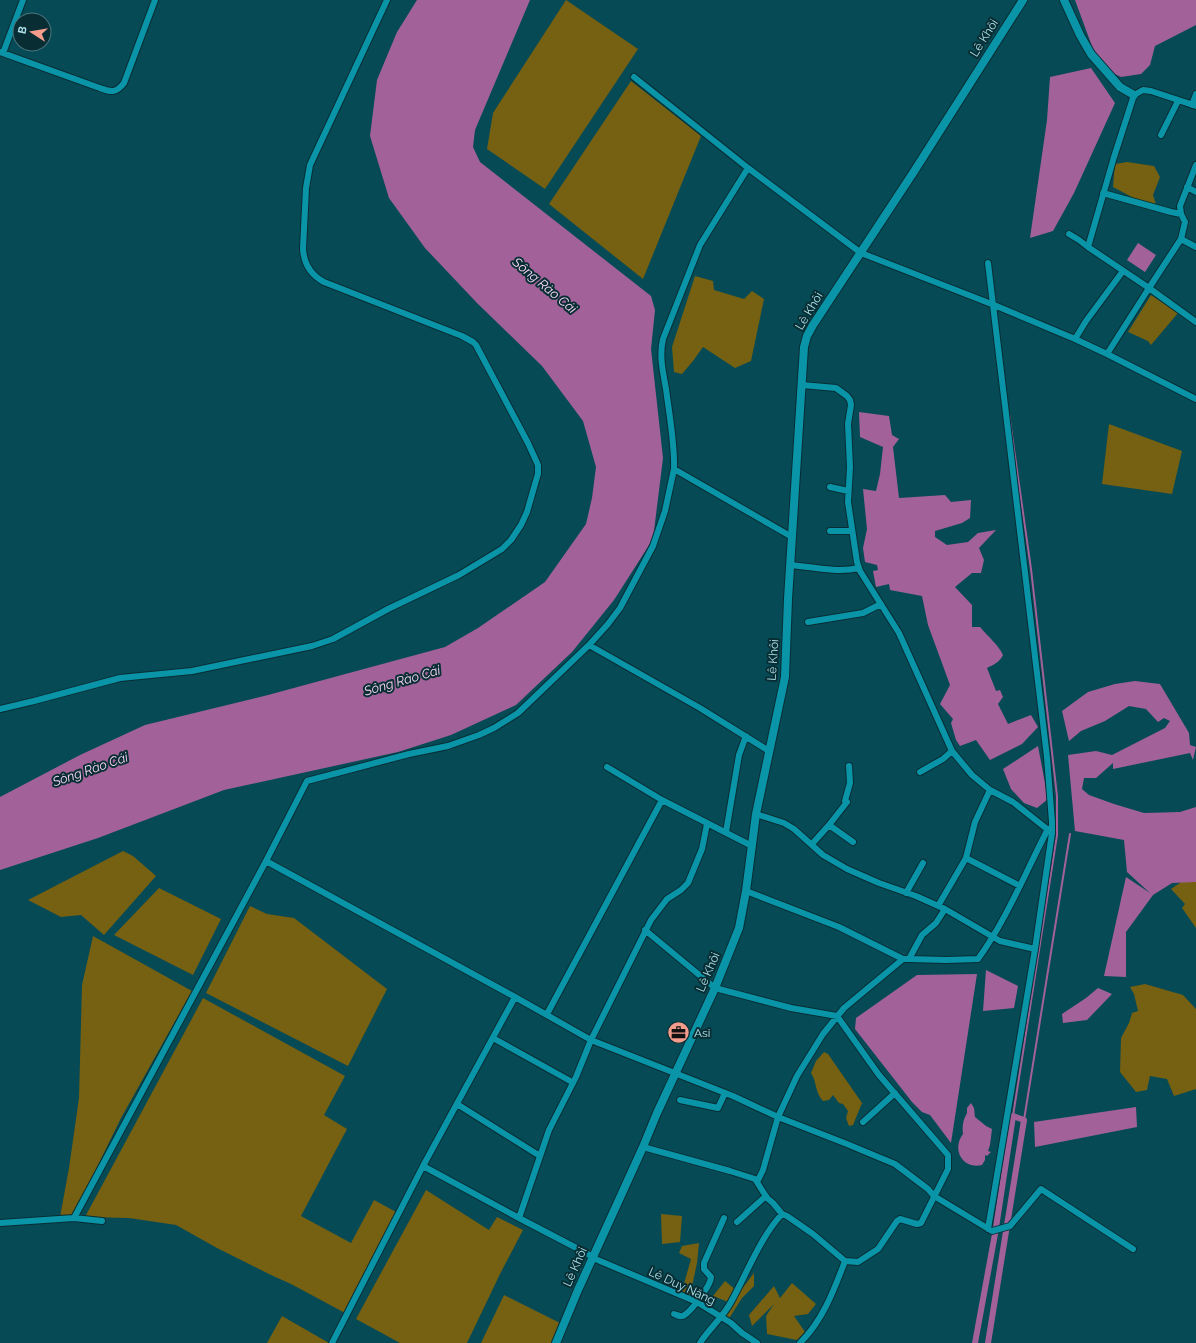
<svg xmlns="http://www.w3.org/2000/svg" width="1196" height="1343" viewBox="0 0 1196 1343" font-family="Raleway,sans-serif">
<rect width="100%" height="100%" fill="#064a55"/>
<path fill="#766011" d="M566,0L638,49L545,189L487,149L493,113Z
M631,81L701,136L643,279L549,204Z
M1127,162L1154,166L1160,177L1153,195L1158,211L1113,187L1115,164Z
M695,276L713,281L714,290L744,299L752,291L764,299L751,361L735,368L703,347L693,361L682,374L674,372L672,347Z
M1151,295L1178,313L1151,345L1148,341L1128,332Z
M1109,424L1182,451L1172,494L1102,484Z
M123,851L133,856L156,876L104,935L81,915L61,917L28,900Z
M1184,880L1196,881V928L1182,908L1185,904L1171,889Z
M159,888L221,919L193,975L114,935Z
M250,906L267,914L294,918L387,989L348,1066L206,993Z
M93,936L192,991L121,1118L73,1216L60,1217L69,1168L79,1098L82,985Z
M1145,984L1183,995L1196,1009V1089L1174,1096L1167,1079L1150,1076L1147,1090L1136,1092L1120,1072L1121,1038L1129,1023L1132,1013L1138,1011L1134,994L1130,987Z
M203,998L345,1076L324,1115L347,1129L301,1216L351,1243L374,1200L398,1213L345,1313L291,1284L271,1275L217,1248L176,1225L129,1218L85,1217Z
M824,1052L828,1054L862,1103L853,1125L849,1126L846,1118L848,1111L843,1104L839,1103L833,1095L829,1100L823,1101C815,1093 817,1082 811,1073L816,1061Z
M426,1190L489,1230L497,1217L523,1230L500,1274L467,1343H400L356,1319Z
M661,1214L682,1216L680,1242L662,1244Z
M699,1243L697,1263L689,1300L680,1298L691,1259L679,1253L682,1246Z
M754,1273V1286L742,1298L728,1320L721,1316L731,1303L713,1296L725,1281L736,1290L732,1302Z
M792,1283L816,1304L808,1314L794,1316L805,1332L797,1340L767,1334L766,1316L774,1304L752,1326L749,1315L774,1286L780,1298Z
M504,1295L564,1325L555,1343H481Z
M282,1316L329,1343H267Z"/>
<path fill="#a26299" d="M417,0H530L475,130L473,147L480,162L651,296L655,310L651,349L663,458L653,539L614,600L572,652L516,705L451,735L398,752L224,790L98,838L0,870V797L80,755L145,725L268,695L445,647L478,628L545,582L586,524L592,498L596,467L583,421L542,366L477,303L425,248L389,198L370,136L377,80L397,32Z
M1075,0H1196V25L1155,46L1150,65L1141,74L1121,77L1111,72L1093,49Z
M1091,68L1115,103L1074,193L1053,231L1030,238L1047,120L1050,77Z
M1138,243L1156,255L1145,272L1127,260Z
M859,412L889,416L892,435L899,439L893,447L899,498L945,495L951,502L971,500L970,518L962,523L935,531V537L947,545L968,542L978,533L996,530L979,548L984,560L981,573H972L955,587L972,605V627H980C988,637 998,644 1003,655C1000,662 993,665 987,668L996,691L1000,690L1003,697L998,704L1008,724L1031,715L1038,727L1022,744L990,760L976,740L960,746L956,740L951,723L953,719L940,704L950,685L928,625L922,596L890,590L889,584L876,587L873,571L878,570L877,565L865,562L863,548L867,529L863,489L876,491L880,474L883,447L860,437Z
M1135,681L1160,684L1189,733L1190,745L1196,747L1193,760L1190,753L1113,769V763L1096,778H1084L1082,789L1089,795L1114,804L1144,813L1180,812L1196,807V882L1172,883L1153,895L1126,932V977L1104,976L1126,877L1150,893L1127,872L1124,840L1075,831L1068,755L1096,751L1112,755L1165,728L1170,721L1164,718L1158,722L1146,709L1129,706L1105,721L1081,731L1069,741L1062,711L1088,692L1115,684Z
M1038,746L1048,799L1037,808L1024,803L1011,789L1003,769Z
M986,970L1018,986L1014,1008L983,1011Z
M977,974L951,1143L930,1115L922,1112L912,1102L855,1029L856,1018L917,975Z
M1098,988L1112,994L1087,1020L1063,1023L1062,1014L1086,998Z
M971,1103L974,1108L975,1117L986,1126L992,1129L990,1145L988,1151L991,1152L987,1156L985,1155V1160L982,1165C963,1170 951,1150 963,1134C962,1126 963,1120 967,1113V1108Z
M1136,1107L1137,1127L1035,1147L1034,1122Z"/>
<g fill="none" stroke-linecap="round" stroke-linejoin="round">
<path stroke="#a26299" stroke-width="2" d="M1009,414L1031,569L1057,796V835L1013,1116
M1024,1120L1070,834"/>
<path stroke="#a26299" stroke-width="6" d="M975,1343L995,1234L1013,1116L1024,1120L988,1343"/>
<defs>
<path id="minor" d="M0,52L97,87C109,91 115,95 124,83L155,0
M3,53L23,0
M634,77L748,168L861,253L994,305L1075,339L1107,354
M1192,105L1196,94
M1196,106L1151,91L1143,90L1134,95L1114,157L1088,247L1149,288L1107,354L1196,399
M1161,135L1178,101
M1196,165L1180,206L1181,214L1185,222L1181,239L1149,288L1196,322
M748,168L700,245L663,339C659,356 663,372 666,389C669,412 675,445 674,469L792,537
M1187,187L1196,192
M1103,193L1171,212L1181,214
M1069,234L1079,240L1088,247
M1181,239L1196,247
M1075,339L1086,321L1123,271
M802,385L836,388L847,396L850,400L851,405L848,424L850,467L848,502L857,562L860,571L899,633L952,751L972,775L990,790L1013,802L1052,833
M674,469L665,511L653,546L620,608L608,624L589,645L700,708L769,751
M830,487L848,491
M830,531H852
M791,565C811,567 838,573 859,568
M808,622L863,613L881,604
M0,709L34,701L120,678L192,671L312,646L333,639L388,609L459,575L502,549L511,540L521,525L527,512L535,484L538,474V465L528,443L476,345L473,342L462,336L324,282C311,275 304,264 303,249L306,188L310,165L387,0
M607,767L662,800L752,846
M920,772L943,759L952,751
M845,801L850,783L849,766
M756,814L784,823L794,829L823,855L847,869L879,883L916,896L945,909L1000,941L1035,949
M829,825L853,842
M726,832L739,755L746,736
M812,844L829,825L847,802
M966,858L1020,886
M266,861L515,997L591,1040L733,1096L778,1117L847,1144L895,1164L928,1189L934,1196L992,1231L1010,1226L1041,1189L1133,1249
M746,891L839,927L903,959
M906,893L923,863
M938,906L966,858L975,822L990,790
M645,930L715,988L791,1008L837,1016L879,1075L948,1155V1169L921,1223L917,1224L900,1219L897,1221L878,1249L858,1262L845,1261C834,1290 823,1320 800,1343
M909,959L946,960L978,959C1007,919 1025,873 1048,829
M547,1014L662,800
M493,1038L572,1082
M680,1100L718,1108L725,1093
M457,1104L540,1156
M863,1122L895,1093
M643,1147L730,1171L755,1179L767,1198L773,1203L782,1214L787,1216L813,1234L845,1261
M423,1166L519,1218L588,1254L593,1258L697,1302L731,1323L742,1333L757,1343
M757,1182L763,1170L778,1117L797,1076L823,1034L844,1008L903,959H909L922,935L936,923L945,909
M74,1218L102,1221
M519,1218L549,1130L576,1077L591,1040L651,920L667,899L681,890L688,883L702,849L707,824
M737,1222L766,1196
M0,1223L74,1218L266,861L307,781L409,754L448,746L479,735L494,728L518,713L589,645
M988,1229L1035,949L1052,833V822L1047,757L988,263
M674,1314C677,1315 680,1317 683,1316C691,1312 711,1285 711,1277L704,1269V1263L724,1218
M332,1343L423,1166L515,997
M700,1343C709,1329 723,1317 731,1302C746,1275 761,1236 782,1214"/>
<path id="tertiary" d="M1064,0L1080,35L1091,54L1120,87L1134,95
M556,1343L578,1290L643,1147L657,1113L715,988L739,928L746,891L756,814L785,677L788,599L804,347L807,336L813,325L913,173L1023,0"/>
</defs>
<use href="#minor" stroke="#082e34" stroke-width="8"/>
<use href="#tertiary" stroke="#082e34" stroke-width="10"/>
<use href="#minor" stroke="#0a94a8" stroke-width="6"/>
<use href="#tertiary" stroke="#0a94a8" stroke-width="8"/>
</g>
<defs>
<symbol id="office-disc" viewBox="-11 -11 22 22"><circle r="9.5" fill="#f49d8c" stroke="#082e34"/><path d="M-6-3h4V-5.5h4V-3h4V5H-6ZM-1-4.5V-3h2v-1.5ZM-6 0V1H6V0Z" fill="#111"/></symbol>
</defs>
<g fill-rule="evenodd">
<use href="#office-disc" x="666" y="1020" width="25" height="25"/>
</g>
<g text-anchor="middle" stroke-width="4" stroke-linejoin="round" paint-order="stroke">
<g font-size="12" fill="#afe0ea" stroke="#082e34">
<text transform="translate(984 38) rotate(-58)" y="4">Lê Khôi</text>
<text transform="translate(809 311) rotate(-59)" y="4">Lê Khôi</text>
<text transform="translate(773 660) rotate(-86)" y="4">Lê Khôi</text>
<text transform="translate(708 972) rotate(-67)" y="4">Lê Khôi</text>
<text transform="translate(575 1267) rotate(-66)" y="4">Lê Khôi</text>
<text transform="translate(682 1286) rotate(25)" y="4">Lê Duy Năng</text>
</g>
<g font-size="12" fill="#afe0ea" stroke="#082e34" text-anchor="start">
<text x="694" y="1037">Asi</text>
</g>
<g font-size="13" font-style="italic" fill="#fbd7f5" stroke="#082e34">
<text transform="translate(545 285) rotate(40)" y="5">Sông Rào Cái</text>
<text transform="translate(402 680) rotate(-16)" y="5">Sông Rào Cái</text>
<text transform="translate(90 769) rotate(-19)" y="5">Sông Rào Cái</text>
</g>
</g>
<g transform="translate(32 32) rotate(282)"><circle r="19" fill="#082e34" stroke="#4b757d"/>
<path d="M0-3L7 15L0 10L-7 15Z" fill="#f49d8c"/>
<text y="-6" font-size="11" font-weight="bold" text-anchor="middle" fill="#afe0ea">B</text>
</g>
</svg>
